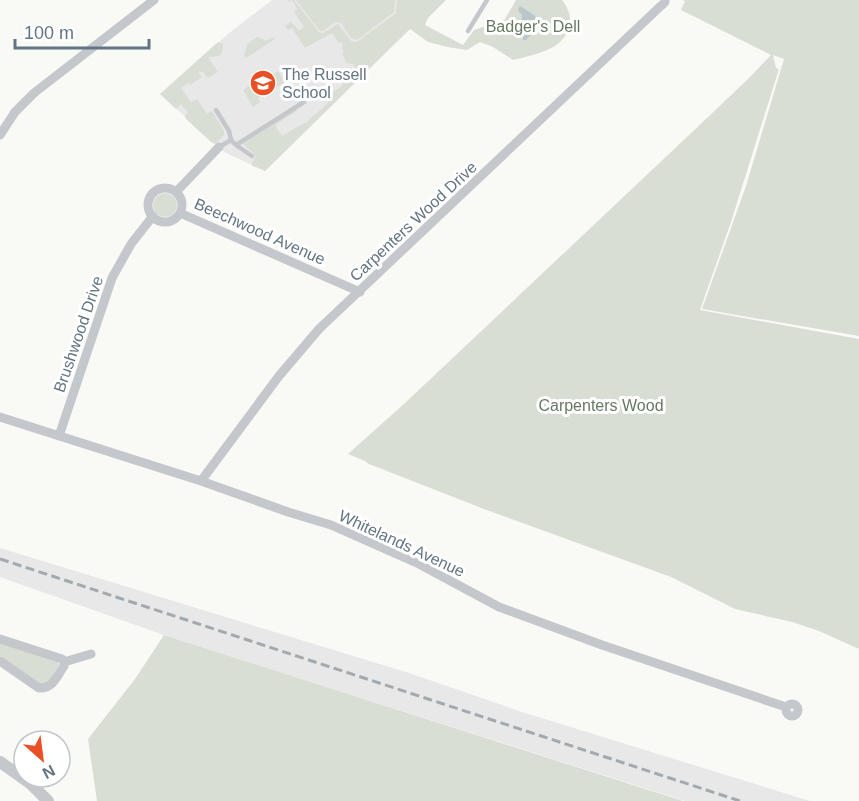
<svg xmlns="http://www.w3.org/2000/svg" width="859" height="801" viewBox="0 0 859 801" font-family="Arial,sans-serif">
<rect width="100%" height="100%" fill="#f9f9f6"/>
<path fill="#e7e8e7" d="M272,0H439L265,171L224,152L160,94L228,34Z
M0,548L409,673L522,712L810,801H685L164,635L0,577Z"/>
<path fill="#d9ded5" d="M287,0H294L319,32L323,33L338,24L351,41L357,42L396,13L397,0H446L428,18L425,25L463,45L474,30L486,26L498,31L516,0H562C575,16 572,34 555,46C543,53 527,57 513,60L493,47L480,42L467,50L447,47L428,42L410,29L265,171L251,165L256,156L242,143L296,109L297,111L275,125L282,136L304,123H306C314,114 325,108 332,98L331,92L340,88L349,75L358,72L353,64L347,63L342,54L344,51L342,48L343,46L341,42L339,43L332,33L305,48L292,28L288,30L285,26L291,22L299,30L304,27L294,12L297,9L292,0L288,2Z
M296,0H395L394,12L357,40L351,38L341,23L335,22L323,31L319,30Z
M682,0H859V336L702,309L746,186L784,59L773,55L776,68L779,69L731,222L700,310L859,339V649L819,631L792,622L735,609L671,577L484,509L369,464L365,461L348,454L405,403L688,136L747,80L771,55L681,10L685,1Z
M257,37L263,39L265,41L274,37L275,39L246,58L244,55L247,47L246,45Z
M218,42L223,44L222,53L219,56L208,57L218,72L208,78L202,71L199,73L202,77L190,85L188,83L181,88L191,102L197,99L207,114L212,111L224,131V135L215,144L211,142L185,118L187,111L181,104L176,109L160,94Z
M278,71L285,82L258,98L260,102L253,107L243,90L252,84L253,87Z
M153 205a12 12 0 1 1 24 0a12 12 0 1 1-24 0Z
M164,635L683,801H97L88,739L135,679Z
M0,643L58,662L59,665L48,684L42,685L0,656Z"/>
<path fill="#b9c6ca" d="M520,6L534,15L538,21C537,30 532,34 526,40H523C522,33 524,30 523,23H521L522,15L518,10Z"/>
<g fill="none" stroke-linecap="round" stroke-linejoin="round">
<path stroke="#c4c8cc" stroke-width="4.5" d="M468,31L487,0
M216,110L229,131L231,140L219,147
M231,140L236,145L304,102
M236,145L252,156"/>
<path stroke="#c4c8cc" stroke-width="9" d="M0,135L15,112L34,93L154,0
M148 205a17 17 0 1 1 34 0a17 17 0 1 1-34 0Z
M176,192L219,147
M180,213L360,292
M0,417L201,481L288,512L331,525L419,564L499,607L602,645L786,707
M59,436L112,278L131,244L153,216
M201,481L279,376L319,329L665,2V0
M0,639L62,659L64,662V666C57,676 53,689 39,688L0,661
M64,662L91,654
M786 710a6 6 0 1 1 12 0a6 6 0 1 1-12 0Z"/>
<path stroke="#c4c8cc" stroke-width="12" d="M0,762L30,783L48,801"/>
<path stroke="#a2aab0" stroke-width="3" stroke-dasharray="9 4.5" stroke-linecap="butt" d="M0,559L740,801"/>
</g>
<defs>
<symbol id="school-disc" viewBox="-11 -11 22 22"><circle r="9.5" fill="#ea4f25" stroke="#fff"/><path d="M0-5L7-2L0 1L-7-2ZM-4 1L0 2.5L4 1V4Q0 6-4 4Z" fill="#fff"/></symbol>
</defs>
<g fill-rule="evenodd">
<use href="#school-disc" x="248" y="68" width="30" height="30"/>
</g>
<g text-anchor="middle" stroke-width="6" stroke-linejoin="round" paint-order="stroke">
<g font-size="16" fill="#667a62" stroke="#fff">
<text x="533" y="32">Badger's Dell</text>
<text x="601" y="411">Carpenters Wood</text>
</g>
<g font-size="16" fill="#637582" stroke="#fff" text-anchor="start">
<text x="282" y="80">The Russell<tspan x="282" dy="18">School</tspan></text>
</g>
<g font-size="16" fill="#637582" stroke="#fff">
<text transform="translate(413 221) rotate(-43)" y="6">Carpenters Wood Drive</text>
<text transform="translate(260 231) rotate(24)" y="6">Beechwood Avenue</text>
<text transform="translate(78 334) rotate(-71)" y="6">Brushwood Drive</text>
<text transform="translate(402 543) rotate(25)" y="6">Whitelands Avenue</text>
</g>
</g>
<g transform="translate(42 759) rotate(152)"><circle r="28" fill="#ffffff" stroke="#c1c8cd" stroke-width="1.5"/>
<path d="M0-4.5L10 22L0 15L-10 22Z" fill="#ea4f25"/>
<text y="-9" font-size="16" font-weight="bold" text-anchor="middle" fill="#637582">N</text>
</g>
<path d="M15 39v9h134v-9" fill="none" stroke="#637582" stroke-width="3"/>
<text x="24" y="39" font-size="18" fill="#637582" stroke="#ffffff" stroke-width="4.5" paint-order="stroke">100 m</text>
</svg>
